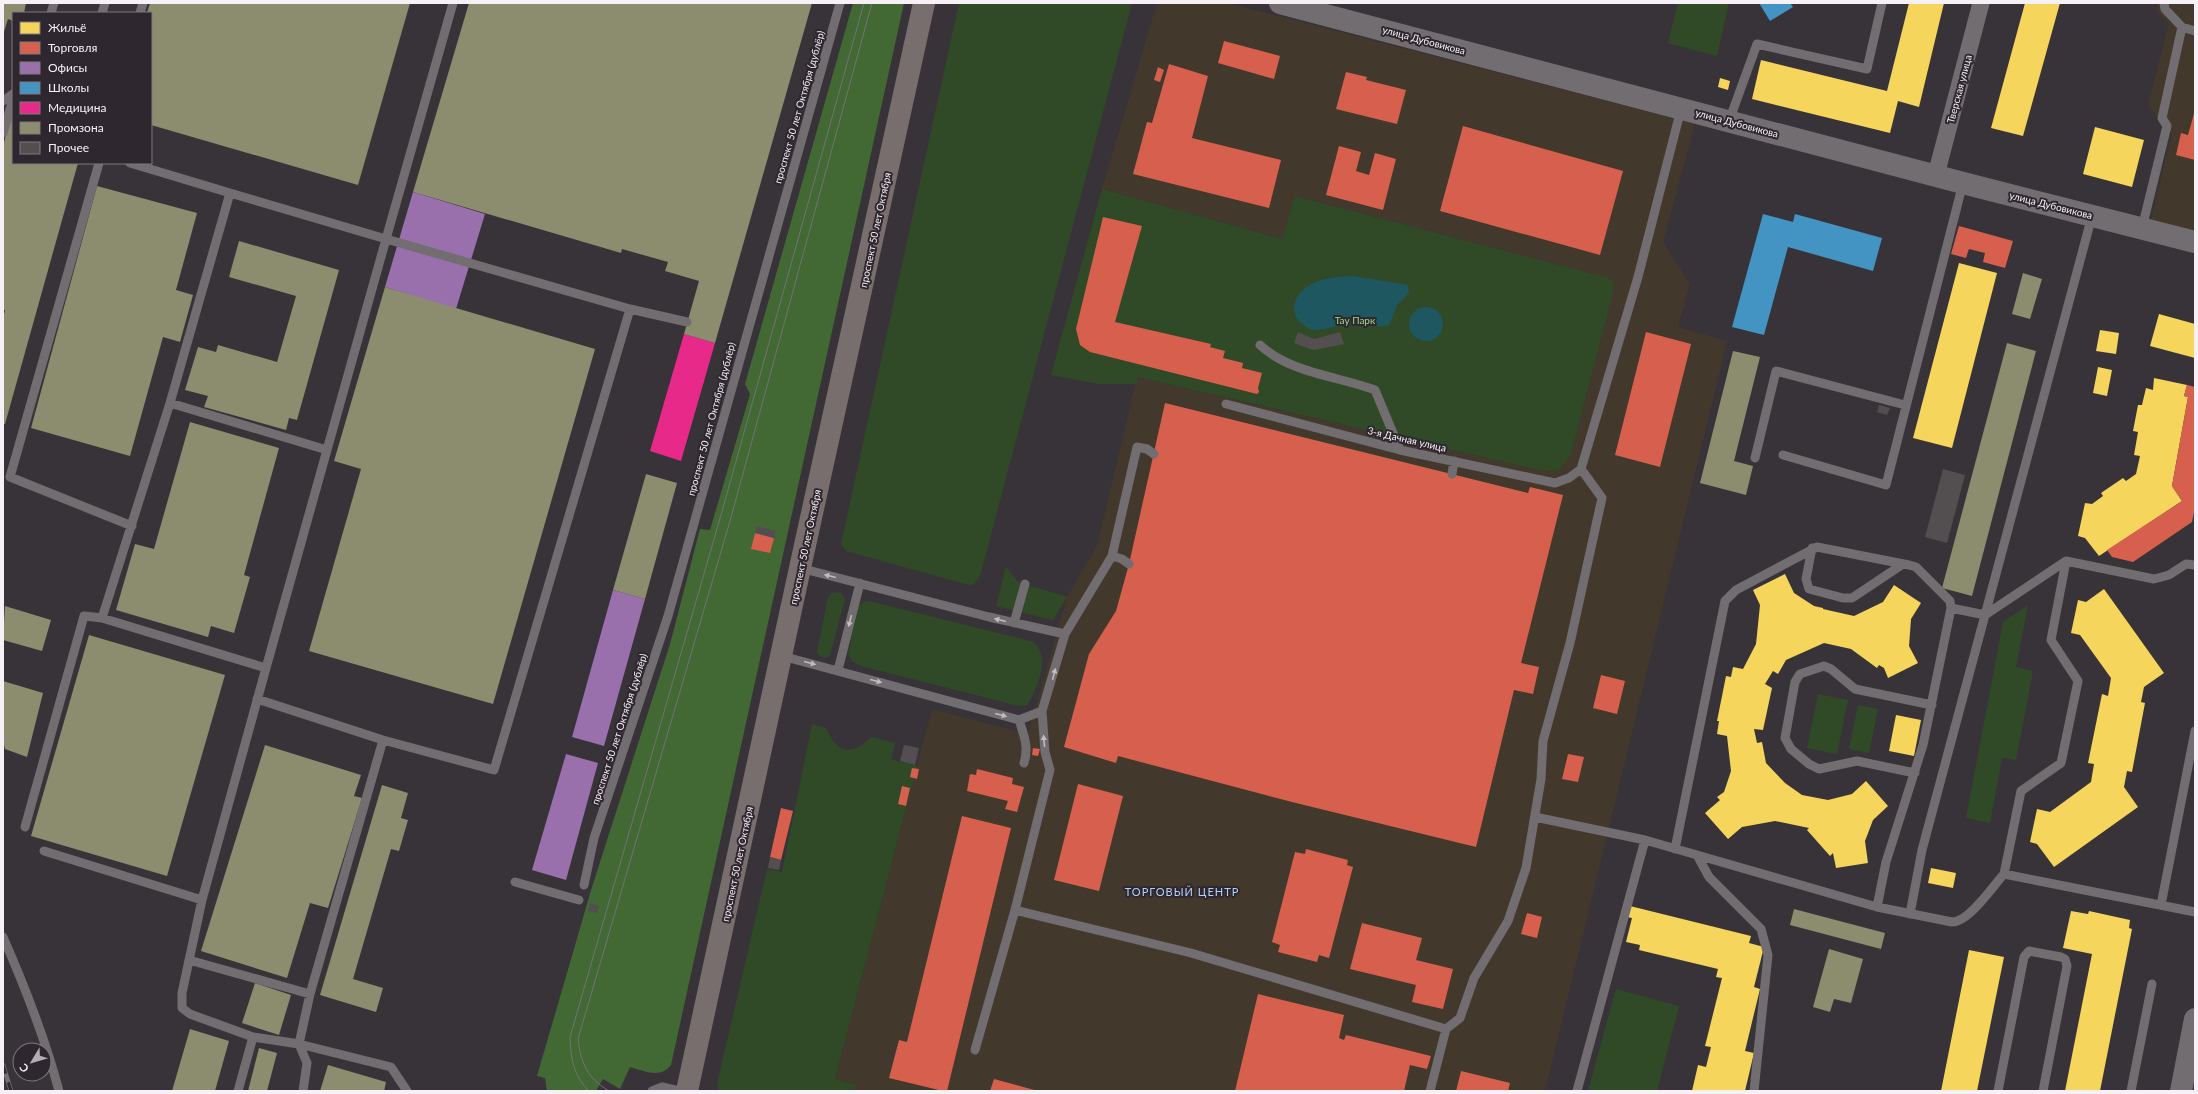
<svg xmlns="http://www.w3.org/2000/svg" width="2198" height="1094" viewBox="0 0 2198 1094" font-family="Lato,sans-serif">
<rect width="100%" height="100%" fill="#383338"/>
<path fill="#42392c" d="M1157,3H1228L1695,124L1663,242L1690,284L1678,327L1727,341L1545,1091H854L856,1085L835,1079L932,709L1028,734L1067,597L1097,546L1099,538L1137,377L1539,470L1558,471L1570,457L1614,290L1609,278L1295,196L1282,239L1102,189Z
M2158,3H2195V237L2150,224L2172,134L2148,105L2169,23L2156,10Z"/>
<path fill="#304a28" d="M959,3H1132L980,576L974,584L969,585L846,551L841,544Z
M1678,3H1729L1717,56L1668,43Z
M1102,189L1282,239L1295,196L1609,278L1613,281L1614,290L1570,457L1558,471L1539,470L1138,377L1137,384H1099L1051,375Z
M1006,567L1018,582L1067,597L1053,620L996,606Z
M833,592L841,593L845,598L830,656L826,658L820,656L817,652L828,597Z
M869,601L1034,642C1036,645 1040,649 1041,653C1045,669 1036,692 1027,705L1019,706L861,666L852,661L848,654L858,607L863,602Z
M2028,605L2016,667L2033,671L2016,760L2002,758L1990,823L1966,818L2003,622Z
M1818,694L1848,700L1837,754L1807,748Z
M1858,705L1878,709L1869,753L1849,749Z
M812,724L826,728C837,753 851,757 871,737L895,743L891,759L917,766L835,1079L856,1085L854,1091H719L717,1084L767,869L782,872Z
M1616,989L1679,1006L1657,1091H1588Z"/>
<path fill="#426934" d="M853,3H904L671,1065C660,1079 645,1071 630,1067L620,1089L603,1079L596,1091H547L545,1078L537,1076L592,887L670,644L700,529L710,530L750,394L745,384Z"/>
<path fill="#1f5760" d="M1353,276L1408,285L1409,293L1397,305L1389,325C1378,329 1366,323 1354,324C1341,324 1327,330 1314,330C1310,329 1304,326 1301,323C1286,308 1298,290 1314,283C1326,277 1340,277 1353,276Z
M1409 324a17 17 0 1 1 34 0a17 17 0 1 1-34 0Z"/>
<path fill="#f6d55c" d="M1909,3H1944L1919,107L1898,101L1890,133L1752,99L1761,60L1887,91Z
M2025,3H2060L2023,136L1991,128Z
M1720,78L1730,81L1728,90L1718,87Z
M2095,127L2144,140L2132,187L2083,174Z
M1959,263L1997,273L1952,448L1913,438Z
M2159,314L2195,324V358L2150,346Z
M2100,330L2119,333L2116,354L2096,351Z
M2098,367L2112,370L2107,396L2093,393Z
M2154,378L2187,385L2184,396L2188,397L2172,486L2182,501L2099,556L2085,538L2078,536L2085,503L2092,504L2103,496L2101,493L2123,478L2126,481L2136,474L2140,456L2134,455L2138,432L2133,431L2138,405H2142L2146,388L2153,390Z
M1785,574L1794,593L1814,606L1823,608V609L1854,616L1883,602L1894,585L1921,603L1911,619L1909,646L1918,663L1888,678L1884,668L1879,665L1877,668L1851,649L1824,643L1786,660L1778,674L1773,671L1765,684L1772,688L1763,730L1754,729L1757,743L1762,742L1766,763L1785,783L1802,795L1828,800L1852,794L1866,781L1888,806L1873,820L1865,841L1868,863L1836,868L1833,853L1830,856L1807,830L1809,828L1775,821L1742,827L1728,839L1705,813L1720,800L1717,797L1724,792L1731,771L1727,736L1717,734L1719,721H1717L1726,676L1731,677L1733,667L1743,669L1756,644L1760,605L1753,590Z
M2104,589L2164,673L2144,687L2141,702L2145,703L2132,772L2127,771L2124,787L2138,807L2054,867L2037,844L2030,842L2037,809L2050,812L2091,782L2094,764L2088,763L2102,694L2108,696L2111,678L2080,635L2071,633L2078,600L2086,602Z
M1896,715L1921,720L1914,756L1889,751Z
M1931,868L1956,873L1953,888L1928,883Z
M1630,906L1751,936L1749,943L1764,947L1754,987L1760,989L1745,1051L1754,1053L1745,1091H1692L1698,1065L1706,1067L1711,1047L1705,1046L1722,978L1716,977L1718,969L1639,950L1640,945L1626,942L1632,918L1627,917Z
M2071,911L2088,914L2089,911L2130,920L2129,928L2132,929L2100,1091H2065L2092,954L2063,948Z
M1969,950L2004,957L1977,1091H1941Z"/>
<path fill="#d6604d" d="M1224,41L1280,56L1274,79L1218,63Z
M1169,64L1208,76L1192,138L1281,160L1269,208L1133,174L1147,122L1152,123Z
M1158,67L1164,70L1160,82L1154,80Z
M1346,72L1367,77L1366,80L1406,90L1397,124L1336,109Z
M2195,110V160L2176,155L2181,133L2188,135Z
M1463,126L1623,171L1600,255L1440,211Z
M1339,146L1361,152L1356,171L1369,175L1375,153L1396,159L1383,210L1326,195Z
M1103,217L1142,226L1115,322L1211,344L1210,347L1225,351L1223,358L1243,363L1242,368L1262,373L1258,388L1259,392L1257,394L1090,352L1080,345L1076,329Z
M1959,226L2013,241L2005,268L1983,262L1985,253L1969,249L1966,258L1951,254Z
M1646,332L1691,344L1660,467L1615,455Z
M2187,385L2195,387V508L2192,522L2133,562L2112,557L2107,550L2182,501L2172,486L2188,397L2184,396Z
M1165,403L1528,493L1530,487L1563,495L1521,663L1539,667L1533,694L1514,690L1476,847L1296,803L1118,756L1116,763L1064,747L1089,654L1116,611L1129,564Z
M755,533L774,538L770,553L751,549Z
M1601,675L1625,681L1617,714L1593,708Z
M1033,748L1040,749L1038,756L1032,755Z
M1568,754L1584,757L1578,782L1562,779Z
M912,768L919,769L917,779L910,777Z
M977,769L1013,778L1012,784L1024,787L1017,812L1005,809L1008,801L967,791L970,774L976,775Z
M1078,784L1123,796L1099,891L1054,880Z
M902,786L910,788L906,806L898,804Z
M781,808L793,811L781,860L770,857Z
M962,816L1011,828L947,1091H943L889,1078L899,1040L907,1042Z
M1306,849L1348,860L1347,865L1353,867L1329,958L1319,955L1317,962L1278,952L1280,945L1272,942L1295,852L1305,854Z
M1527,913L1542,917L1537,938L1521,934Z
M1362,923L1422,938L1416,960L1453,969L1443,1009L1412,1002L1416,985L1350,969Z
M1258,994L1344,1015L1339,1038L1344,1040L1346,1035L1431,1056L1427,1069L1410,1065L1404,1091H1235Z
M1461,1071L1510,1083L1508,1091H1456Z
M994,1079L1038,1091H990Z"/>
<path fill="#9970ab" d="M413,192L485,214L456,309L385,287Z
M613,590L645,599L604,746L572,737Z
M566,754L598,763L566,880L532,870Z"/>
<path fill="#4393c3" d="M1759,3H1790L1793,7L1770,21Z
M1763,214L1793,222L1795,214L1882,238L1873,271L1788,247L1764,335L1732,327Z"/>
<path fill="#e7298a" d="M684,334L715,343L681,461L650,451Z"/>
<path fill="#8c8c6e" d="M3,3H26L24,13H13V21L8,19L3,35Z
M150,3H410L358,185L151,125V13H147Z
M469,3H812L715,343L684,334L699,281L665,271L668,262L622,249L621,253L413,192Z
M11,116L13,117V163H78L5,424H3V319L5,310H3V146Z
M97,186L197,213L176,290L193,295L180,342L163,337L130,456L31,428Z
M239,241L339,270L297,420L289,418L286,430L204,407L208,396L185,390L198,347L216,352L218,345L277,362L296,296L229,277Z
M2023,273L2042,279L2030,319L2012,314Z
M385,287L595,349L493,704L309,651L361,469L334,461Z
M2007,343L2036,351L1972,596L1942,588Z
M1733,351L1760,357L1734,461L1753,466L1746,495L1700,483Z
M190,422L279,448L244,575L250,577L234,633L211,626L208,637L116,610L135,544L154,549Z
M646,474L677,483L645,599L613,590Z
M5,606L51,620L42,651L3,640Z
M89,635L225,675L167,876L31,836Z
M3,681L43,693L27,757L5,749L3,740Z
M265,745L361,775L354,796L362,798L328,908L310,903L287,978L201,951Z
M382,785L408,793L401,818L408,820L399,851L391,849L353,979L383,988L376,1012L320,995Z
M1794,909L1885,933L1881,949L1790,925Z
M1829,949L1863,959L1851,1003L1834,999L1830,1012L1813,1007Z
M255,983L291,995L279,1035L242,1023Z
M190,1029L229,1041L215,1091H172Z
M259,1048L277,1053L267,1091H248Z
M328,1065L386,1082L384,1091H320Z"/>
<path fill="#534e4f" d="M1298,332L1314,339L1340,332L1344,344L1314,350L1307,348L1294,343Z
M1879,405L1890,408L1887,415L1877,412Z
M1943,469L1965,475L1947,543L1925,537Z
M756,526L776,531L774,538L755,533Z
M904,745L919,748L915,765L900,761Z
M770,857L781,860L779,870L768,868Z
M590,903L599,906L597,913L588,911Z"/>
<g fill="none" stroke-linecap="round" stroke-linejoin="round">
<path stroke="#716d70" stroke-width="9" d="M51,13L54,3
M102,13L105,3
M140,13L143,3
M2182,27L2195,31
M3,101L13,94
M1729,121L1757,44L1867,69L1882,3
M3,133L13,99
M99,163L10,477L132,526
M230,193L386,239L327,450
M2142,228L2167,126L2162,118L2182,27L2165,9L2164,3
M630,309L687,322
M1260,345C1290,373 1337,376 1375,390L1400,450
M170,403L327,450L266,668
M1226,404L1400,450L1555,483L1569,478L1581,469
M1783,455L1886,485L1963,183
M1755,458L1776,371L1905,405
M1581,469L1638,277L1681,109
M1452,474L1454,461
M1812,548L1806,579L1809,589L1843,598H1852L1903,564
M1112,556L1122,559L1129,564
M800,568L989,617L1065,634
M1951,608L1985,615L2066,561L2154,579L2169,575L2186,564L2195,565
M102,618L170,403L230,193L130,163
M1014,623L1025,584
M782,656L1019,720L1042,711
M838,670L860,583
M257,699L383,740L494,770L630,309L386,239L453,3
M1019,720C1024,735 1029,747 1024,763
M1915,773L1857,761L1819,769L1809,764L1791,749L1785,738L1795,682L1800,674L1824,666L1831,669L1855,689L1932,705
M1535,817L1645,840L1697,855L1709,877L1761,929L1768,955L1754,1091
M25,827L84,616L102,618L266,668L202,900
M1675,849L1725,601L1736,590L1817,547L1909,565L1916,567L1950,601L1951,608L1923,745L1886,862L1877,907
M44,851L202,900L182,993V1008L190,1014L253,1037L238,1091
M1697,855L1877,907L1952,922C1969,922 1993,886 2004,874L2195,912
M2004,874L2021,791L2061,763L2078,681L2051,640L2066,561
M515,882L579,900
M584,885L594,838L668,616L840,3
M2161,905L2195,731
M1015,910L1050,770L1045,752L1042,711L1065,634L1112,556L1137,447L1147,449L1154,454
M1910,914L1922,850L2092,216
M3,937C25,987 45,1038 59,1091
M189,960L310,994L383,740
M253,1037L299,1044L310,994
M299,1044L391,1067L407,1091
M299,1044L307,1063L303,1091
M975,1050L1015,910L1191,953L1446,1029L1460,1018L1474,978L1508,921L1526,868L1541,779L1543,741L1570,643L1602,498L1581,469
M652,1091L662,1087L680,1091
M1430,1091L1446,1029
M1577,1091L1645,840
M1998,1091L2024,957L2029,951L2061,957L2065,959L2067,966L2043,1091
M2131,1091L2152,984"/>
<path stroke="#716d70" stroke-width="17" d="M1936,175L1981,3"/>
<path stroke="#716d70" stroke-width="22" d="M1280,3L1963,183L2195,242
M2181,1091L2195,1019"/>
<path stroke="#786e6e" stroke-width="22" d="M687,1091L800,568L924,3"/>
<path stroke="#747174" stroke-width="1" d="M589,1091C573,1075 571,1059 570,1037L721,515L864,3
M609,1091C587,1078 581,1063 578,1039L730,521L872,3"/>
<defs>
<path id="rail" d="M3,1065L11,1091"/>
</defs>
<use href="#rail" stroke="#747174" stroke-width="4.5"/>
<use href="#rail" stroke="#2f272f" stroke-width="3" stroke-dasharray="9" stroke-linecap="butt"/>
</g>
<defs><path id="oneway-solid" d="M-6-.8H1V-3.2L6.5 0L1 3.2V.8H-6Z"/></defs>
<g fill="#c1bcc1">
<use href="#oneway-solid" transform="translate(830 576) rotate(-166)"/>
<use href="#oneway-solid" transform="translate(1000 620) rotate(-166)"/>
<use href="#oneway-solid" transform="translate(850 621) rotate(104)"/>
<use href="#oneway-solid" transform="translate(810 663) rotate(15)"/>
<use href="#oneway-solid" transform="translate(1054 674) rotate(-76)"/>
<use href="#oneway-solid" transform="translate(876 681) rotate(15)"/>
<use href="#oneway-solid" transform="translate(1001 715) rotate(15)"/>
<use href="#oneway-solid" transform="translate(1044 741) rotate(-95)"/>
</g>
<g text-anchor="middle" stroke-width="4" stroke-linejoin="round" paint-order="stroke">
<g font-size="10" fill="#f7f1f7" stroke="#2f272f">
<text transform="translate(1424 40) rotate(15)" y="4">улица Дубовикова</text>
<text transform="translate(1959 89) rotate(-75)" y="4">Тверская улица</text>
<text transform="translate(799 107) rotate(-74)" y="4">проспект 50 лет Октября (дублёр)</text>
<text transform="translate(1737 123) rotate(15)" y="4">улица Дубовикова</text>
<text transform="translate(2051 205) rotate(14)" y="4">улица Дубовикова</text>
<text transform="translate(875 230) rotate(-78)" y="4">проспект 50 лет Октября</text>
<text transform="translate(711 419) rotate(-75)" y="4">проспект 50 лет Октября (дублёр)</text>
<text transform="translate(1407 439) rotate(13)" y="4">3-я Дачная улица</text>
<text transform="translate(805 547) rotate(-78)" y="4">проспект 50 лет Октября</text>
<text transform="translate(619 729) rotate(-72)" y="4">проспект 50 лет Октября (дублёр)</text>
<text transform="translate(737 864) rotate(-78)" y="4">проспект 50 лет Октября</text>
</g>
<g font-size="10" fill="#99dc84" stroke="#2f272f">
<text x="1355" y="324">Тау Парк</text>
</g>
<g font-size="11" letter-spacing="1" fill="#b2d2f5" stroke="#2f272f">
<text x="1182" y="896">ТОРГОВЫЙ ЦЕНТР</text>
</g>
</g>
<rect width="2198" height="1094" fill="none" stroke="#f7f1f7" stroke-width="8"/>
<rect x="12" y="12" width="140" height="152" fill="#2f272f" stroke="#7f787f"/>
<rect x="20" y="22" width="20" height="12" fill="#f6d55c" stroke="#7f787f"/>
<text x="48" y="32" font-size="12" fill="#f7f1f7">Жильё</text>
<rect x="20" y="42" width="20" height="12" fill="#d6604d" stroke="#7f787f"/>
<text x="48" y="52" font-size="12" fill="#f7f1f7">Торговля</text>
<rect x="20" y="62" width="20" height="12" fill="#9970ab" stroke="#7f787f"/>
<text x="48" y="72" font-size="12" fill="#f7f1f7">Офисы</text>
<rect x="20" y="82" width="20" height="12" fill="#4393c3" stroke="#7f787f"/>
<text x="48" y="92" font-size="12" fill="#f7f1f7">Школы</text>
<rect x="20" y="102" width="20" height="12" fill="#e7298a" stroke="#7f787f"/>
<text x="48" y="112" font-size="12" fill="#f7f1f7">Медицина</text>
<rect x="20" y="122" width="20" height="12" fill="#8c8c6e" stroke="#7f787f"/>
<text x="48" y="132" font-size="12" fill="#f7f1f7">Промзона</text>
<rect x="20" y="142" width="20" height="12" fill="#534e4f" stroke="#7f787f"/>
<text x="48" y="152" font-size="12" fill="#f7f1f7">Прочее</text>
<g transform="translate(32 1062) rotate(232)"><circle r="19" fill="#2f272f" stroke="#7f787f"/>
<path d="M0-3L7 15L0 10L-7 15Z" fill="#b4aeb4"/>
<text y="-6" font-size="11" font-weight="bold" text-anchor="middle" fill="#f7f1f7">С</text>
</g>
</svg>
